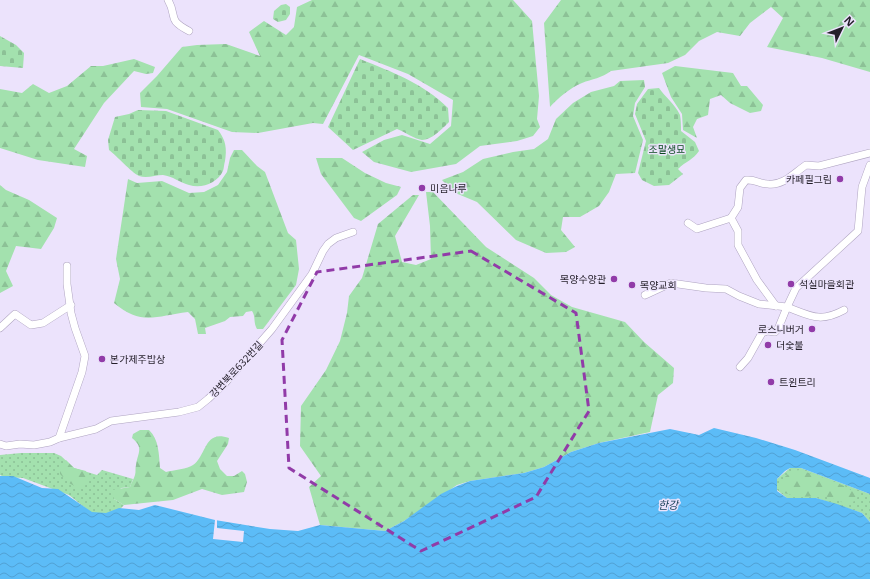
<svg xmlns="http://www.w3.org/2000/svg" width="870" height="579" viewBox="0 0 870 579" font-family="'Noto Sans','Noto Sans KR',sans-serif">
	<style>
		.grass { fill: url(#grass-dots) }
		.forest { fill: url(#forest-firs) }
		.cemetery { fill: url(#cemetery-stones) }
		.water { fill: url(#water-waves) }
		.pier { fill: #ece3fc }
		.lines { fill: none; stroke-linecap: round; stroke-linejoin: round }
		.minor-casing { stroke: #afa4c1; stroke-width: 8 }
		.minor { stroke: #fff; stroke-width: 7 }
		.marked { fill: none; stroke: #913ba8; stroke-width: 3; stroke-dasharray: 8 5; stroke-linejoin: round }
		.poi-dot { fill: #913ba8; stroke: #ece3fc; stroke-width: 1.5 }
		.labels { text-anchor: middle; stroke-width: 3; stroke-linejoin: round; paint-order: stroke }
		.park-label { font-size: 10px; fill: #0c4b21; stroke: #ece3fc }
		.poi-label { font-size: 10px; fill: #241f2a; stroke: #ece3fc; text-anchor: start }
		.street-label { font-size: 10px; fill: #241f2a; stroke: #ece3fc }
		.water-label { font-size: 11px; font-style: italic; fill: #1b435b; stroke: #ece3fc }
	</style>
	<defs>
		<pattern id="grass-dots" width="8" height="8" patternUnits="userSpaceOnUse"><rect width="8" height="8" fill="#a3e1ae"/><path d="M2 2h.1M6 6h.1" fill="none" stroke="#8cc196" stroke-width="1.8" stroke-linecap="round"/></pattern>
		<pattern id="forest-firs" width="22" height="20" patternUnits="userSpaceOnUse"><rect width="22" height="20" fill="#a3e1ae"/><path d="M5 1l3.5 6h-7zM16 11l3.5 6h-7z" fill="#8cc196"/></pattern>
		<pattern id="cemetery-stones" width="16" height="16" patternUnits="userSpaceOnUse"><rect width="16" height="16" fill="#a3e1ae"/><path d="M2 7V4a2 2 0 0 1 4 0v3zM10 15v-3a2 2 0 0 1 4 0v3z" fill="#8cc196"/></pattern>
		<pattern id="water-waves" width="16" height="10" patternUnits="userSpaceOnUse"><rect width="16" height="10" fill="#5cbcf7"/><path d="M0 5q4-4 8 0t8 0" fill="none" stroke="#50a1d4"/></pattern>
	</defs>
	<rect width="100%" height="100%" fill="#ece3fc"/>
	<!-- grass -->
	<g class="grass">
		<polygon points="21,453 54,453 61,456 74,468 97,475 102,470 133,479 130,487 121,488 114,499 124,505 114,516 93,514 69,495 23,478 4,477 0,475 0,455"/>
		<polygon points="790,468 801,468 870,494 870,522 862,513 816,498 787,498 777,490 777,479"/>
	</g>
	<!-- forest -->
	<g class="forest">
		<polygon points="312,0 513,0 532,21 539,96 537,119 540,127 533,136 517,141 480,146 456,164 411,172 374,162 362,152 384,140 402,135 430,144 451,126 453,100 408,74 359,55 323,124 313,123 258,133 232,132 167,109 141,107 140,93 157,76 182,47 197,45 226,44 260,56 249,32 264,21 286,35 294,27 297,7"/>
		<path d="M561,0H870V72L822,58L767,47L783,18L771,7L750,23L740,36L717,32L699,41L685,55L668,63L611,71C602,78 592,79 582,83C570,88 558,98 550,107L544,23Z"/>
		<polygon points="134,59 155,67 153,73 146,74 134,71 104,103 74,149 87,156 85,167 38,160 0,148 0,89 22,93 33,84 49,93 67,86 91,66 103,66"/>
		<polygon points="675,66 733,73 741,86 747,86 763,105 761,111 750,113 730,103 721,95 710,99 708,115 697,119 693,127 697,138 683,130 682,114 671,97 662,73"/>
		<polygon points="644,80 645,87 635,103 633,116 643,140 635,173 616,174 609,192 599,206 580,217 563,217 561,230 575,247 566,252 546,253 516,240 477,202 453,192 442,180 463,172 483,159 513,152 534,149 548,139 556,119 573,103 591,92 614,86 620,81"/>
		<path d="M234,150H242L257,166L265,172L288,233L296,240L299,269L296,285L263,329H257C253,322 256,317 252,311L246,312L243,316L230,317L225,321L205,328L206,334H198L195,319L188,312C156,316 141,326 114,303L120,279L116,259L128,179L137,183L162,181L189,193L204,192L218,185L227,172L230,158Z"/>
		<polygon points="316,158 342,158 365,173 386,183 401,187 397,195 361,221 354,218 321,174"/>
		<polygon points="0,185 6,190 29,200 57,218 54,228 41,249 16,246 6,271 13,286 0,293"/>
		<polygon points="426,192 433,192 486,247 534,278 551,295 572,307 625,322 644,342 674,368 673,383 658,395 650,432 599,443 571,452 544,467 524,473 470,481 457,485 404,521 385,531 320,525 309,487 321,476 300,446 301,406 326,370 340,341 347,313 349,296 362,278 378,224 413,195 419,195 395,236 402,262 416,265 431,259 430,226"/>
		<path d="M140,430H149C159,439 159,455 160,468L166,472C173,470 188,469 193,465C207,455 204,429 229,438L228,444L217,461L220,469L227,476H234L242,471L245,474L247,482L244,492L222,495L202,489L173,500L124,505L114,499L112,490L130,487C131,483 134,479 135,475C136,472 135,468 136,465C138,452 144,448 132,438L133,434Z"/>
		<path d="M66,460L74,468L86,471L89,480L84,487L78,488L69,483L60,474C60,468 61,464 66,460Z"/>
		<path d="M800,470C816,476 847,483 858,496L855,501L846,504L829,497L818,496L799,497L784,493L779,485C785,476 789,471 800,470Z"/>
	</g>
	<!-- cemetery -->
	<g class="cemetery">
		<polygon points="286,4 290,7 290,14 286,20 278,22 273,19 274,11 281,5"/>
		<polygon points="0,36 16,45 24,53 23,68 0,66"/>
		<path d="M360,59C392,72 423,83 448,108L449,122C443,128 432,140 422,140C414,139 405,132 397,129L353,150L328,127Z"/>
		<path d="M659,88C665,97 675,104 680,115C681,120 681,126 681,131L695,142L699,151C693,160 686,161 678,169L683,174L669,185L654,186L642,180L638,173L646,141L635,114L637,104L648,89Z"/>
		<path d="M138,110L166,111L218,130C226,140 227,149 225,161C224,164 224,168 223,171C217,183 202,189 189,185C181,183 172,176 163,175C155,175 147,179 139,176C131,172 117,156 109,150L108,140L115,117L129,114Z"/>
	</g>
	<!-- water -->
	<polygon class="water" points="714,428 756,438 795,450 870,478 870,494 801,468 790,468 785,471 777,479 777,491 787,498 816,498 837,504 862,513 870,522 870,579 0,579 0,476 13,476 42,488 58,489 92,512 106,513 119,508 139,510 155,505 215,520 270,529 298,531 320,525 385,531 404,521 441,494 457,486 470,481 524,473 544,467 571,452 599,443 670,429 699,435"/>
	<!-- pier -->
	<polygon class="pier" points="215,520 217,520 217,528 244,531 243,542 213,539"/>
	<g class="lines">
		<!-- minor casing -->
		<g class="minor-casing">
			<g id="minor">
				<path d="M168,0C178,17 166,19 189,31"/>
				<polyline points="688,223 697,229 731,218"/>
				<polyline points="645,295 671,283 706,288 726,289 739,296 759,304 787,307 796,288 858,231 862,187 870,165"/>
				<path d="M776,306L757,280L738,245V231L731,218L738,207L740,188L746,180C756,179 759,184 768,184C783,186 794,173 806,165L819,166L870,153"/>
				<polyline points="0,328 15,314 31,325 43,323 71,305"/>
				<path d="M740,367L748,358L762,333L767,331L775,332L778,329L787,307C811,316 820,323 844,310"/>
				<polyline points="59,438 82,372 85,356 75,328 71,313 67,284 67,266"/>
				<polyline points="0,444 6,446 20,444 34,445 50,442 59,438 96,429 111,421 179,412 198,407 208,399 225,383 272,329 312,274 323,251 328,244 336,238 353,232"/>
			</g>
		</g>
		<!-- minor -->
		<use href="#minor" class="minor"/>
	</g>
	<!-- marked area -->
	<path class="marked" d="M471,251L576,313L589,411L536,497L421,551L289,468L282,340L317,272Z"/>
	<!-- markers -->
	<g class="poi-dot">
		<circle cx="840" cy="179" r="4"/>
		<circle cx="422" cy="188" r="4"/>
		<circle cx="614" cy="279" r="4"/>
		<circle cx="791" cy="284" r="4"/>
		<circle cx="632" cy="285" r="4"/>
		<circle cx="812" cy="329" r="4"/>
		<circle cx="768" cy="345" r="4"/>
		<circle cx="102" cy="359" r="4"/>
		<circle cx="771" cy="382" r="4"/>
	</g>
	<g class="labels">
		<!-- park labels -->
		<g class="park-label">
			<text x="667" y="153">조말생묘</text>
		</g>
		<!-- poi labels -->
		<g class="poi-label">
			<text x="832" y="183" text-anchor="end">카페필그림</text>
			<text x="430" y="192">미음나루</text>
			<text x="606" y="283" text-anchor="end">목양수양관</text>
			<text x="799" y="288">석실마을회관</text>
			<text x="640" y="289">목양교회</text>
			<text x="804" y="333" text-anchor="end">로스니버거</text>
			<text x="776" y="349">더숯불</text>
			<text x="110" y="363">본가제주밥상</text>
			<text x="779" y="386">트윈트리</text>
		</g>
		<!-- street labels -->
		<g class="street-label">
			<text transform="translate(236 369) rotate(-47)" y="4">강변북로632번길</text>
		</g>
		<!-- water labels -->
		<g class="water-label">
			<text x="668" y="509">한강</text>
		</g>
	</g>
	<!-- north arrow -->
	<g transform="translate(842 28) rotate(47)" stroke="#ece3fc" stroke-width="3" paint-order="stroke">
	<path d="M0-3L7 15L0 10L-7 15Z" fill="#241f2a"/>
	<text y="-6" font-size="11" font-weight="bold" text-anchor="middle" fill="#241f2a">N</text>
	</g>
</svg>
